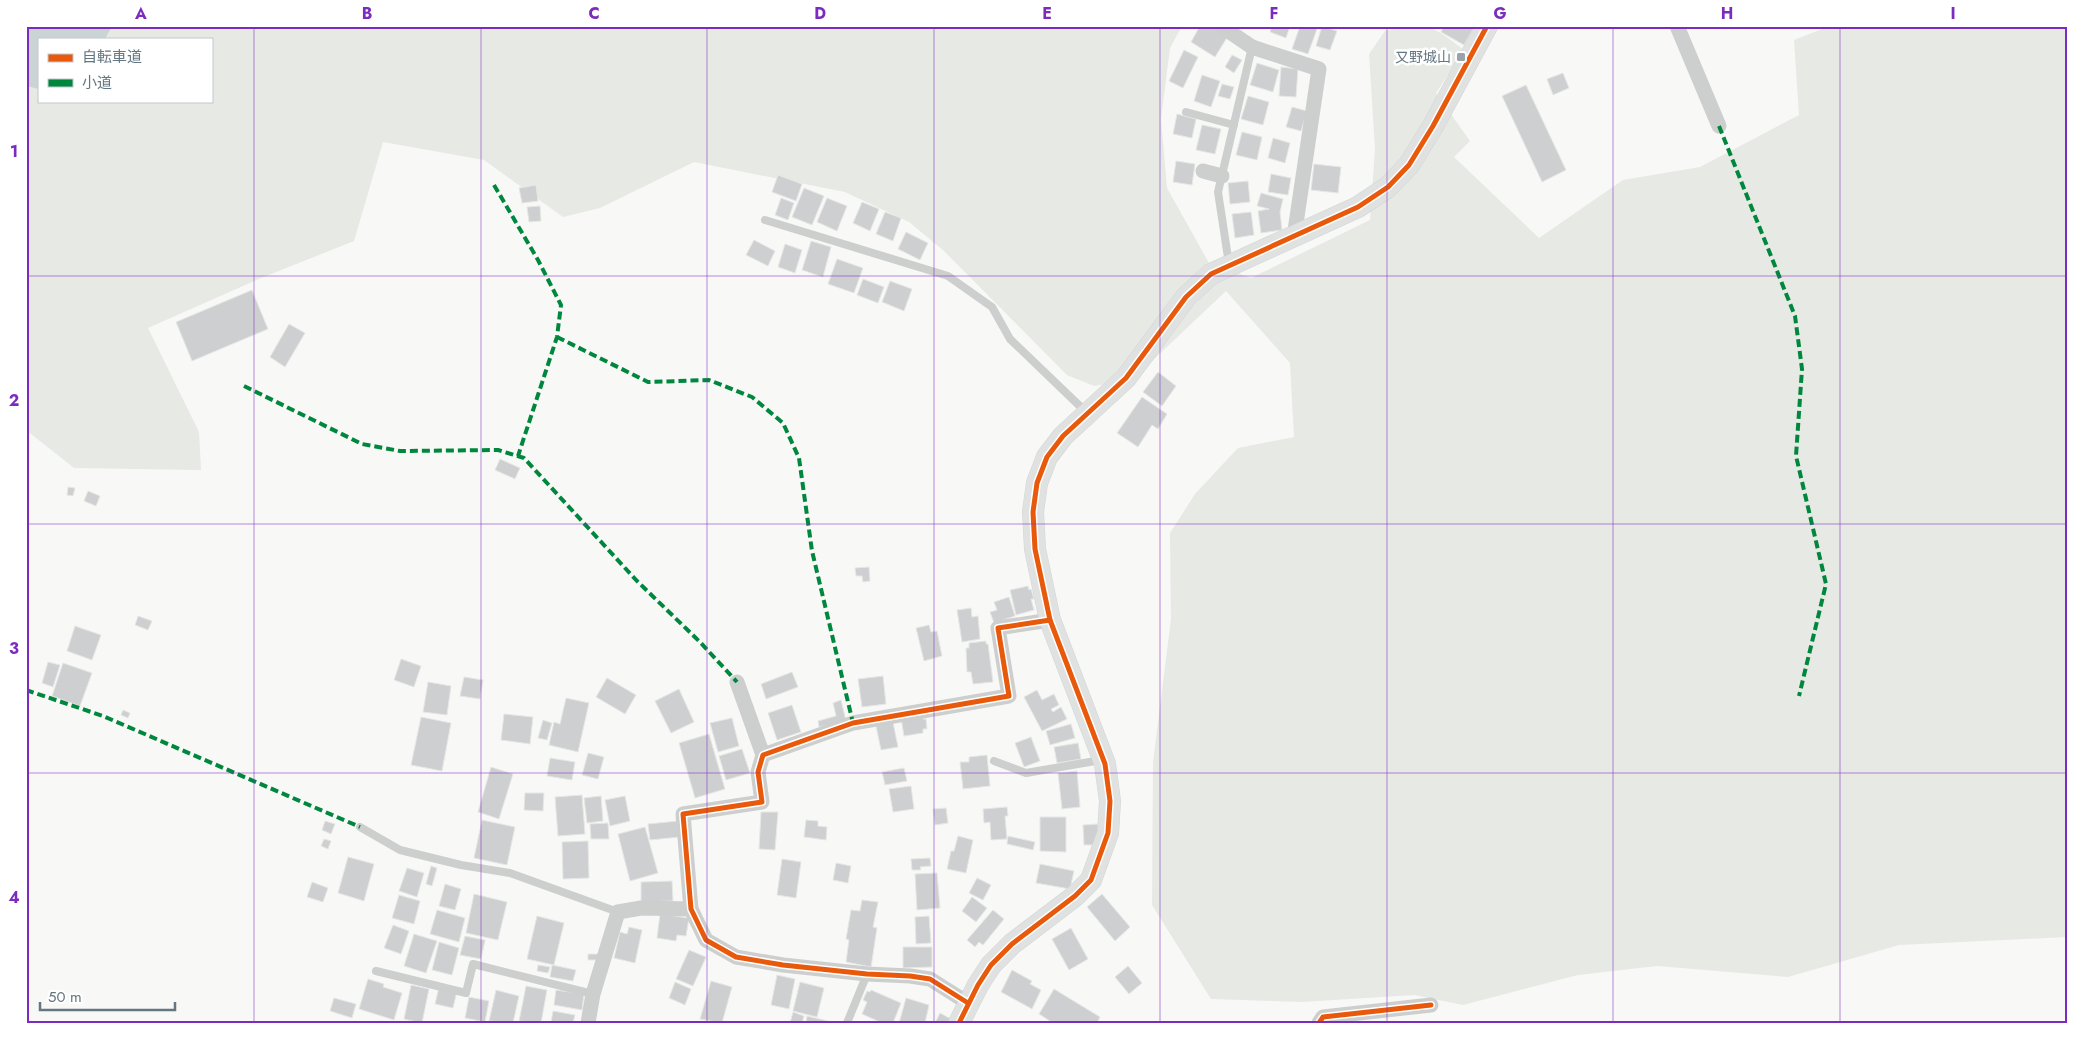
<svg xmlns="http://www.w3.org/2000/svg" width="2094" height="1049" viewBox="0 0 2094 1049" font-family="Jost,'Noto Sans JP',sans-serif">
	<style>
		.green { fill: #e7e9e4 }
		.water { fill: #cad4d6 }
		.building { fill: #cecfd0; stroke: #e7e7e6 }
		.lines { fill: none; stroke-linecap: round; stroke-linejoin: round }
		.secondary-casing { stroke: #d4d5d5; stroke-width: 22 }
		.lane { stroke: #cdcece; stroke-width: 8 }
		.street { stroke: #cdcece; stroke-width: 15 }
		.secondary { stroke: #e0e1e1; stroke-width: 21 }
		.quiet { stroke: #00873e; stroke-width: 4; stroke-dasharray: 8 4; stroke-linecap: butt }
		.cycleway-casing { stroke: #fff; stroke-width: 8 }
		.cycleway { stroke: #e8590c; stroke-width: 5 }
		.grid { fill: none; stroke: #7b2cbf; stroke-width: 1; stroke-opacity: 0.55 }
		.poi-dot { fill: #98a4aa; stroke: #fff; stroke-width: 2 }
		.labels { text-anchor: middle; stroke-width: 5; stroke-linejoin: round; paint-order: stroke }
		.poi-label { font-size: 14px; fill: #647681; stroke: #fff; text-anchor: end }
		.neatline { fill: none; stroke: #7b2cbf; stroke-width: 2 }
		.grid-label { font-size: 16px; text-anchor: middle; font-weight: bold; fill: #7b2cbf }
	</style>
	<rect width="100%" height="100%" fill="#f8f8f7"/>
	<!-- green -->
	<path class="green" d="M114,26H1182L1170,48L1161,119L1167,188L1209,263L1251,278L1370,220L1375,149L1369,54L1385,31C1426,21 1432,25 1464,50L1436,93L1470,141L1454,157L1539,238L1623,180L1700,167L1799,115L1794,40L1830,26H2068V937L1899,945L1788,977L1657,966L1578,975L1463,1005L1414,995L1302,1002L1211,999L1152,905L1153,762L1171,619L1170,533L1195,494L1238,448L1294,437L1290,363L1226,291L1132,380L1094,386L1067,375L944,251L909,222L845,192L694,162L600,208L563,217L484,160L383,142L354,241L261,278L148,328L199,432L201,470L74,468L26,430V84L39,87V101H211V39H105L110,30Z"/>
	<!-- water -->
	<polygon class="water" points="26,26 114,26 110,30 105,39 39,39 39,89 26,86"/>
	<!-- building -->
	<g class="building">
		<polygon points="1200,26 1212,26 1228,36 1215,57 1191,42"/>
		<polygon points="1272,26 1290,26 1286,38 1270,32"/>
		<polygon points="1300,26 1318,26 1308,54 1292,49"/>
		<polygon points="1322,26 1337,31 1330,50 1316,46"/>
		<polygon points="1444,26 1468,26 1473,29 1464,45 1441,32"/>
		<polygon points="1184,50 1198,57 1183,88 1169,81"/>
		<polygon points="1232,55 1242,60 1234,73 1225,67"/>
		<polygon points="1257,63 1279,70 1273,92 1250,85"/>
		<polygon points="1281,67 1298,69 1296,97 1279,96"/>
		<polygon points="1563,73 1569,88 1553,95 1547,79"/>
		<polygon points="1202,75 1220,81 1211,107 1194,101"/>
		<polygon points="1222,84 1234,87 1230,99 1218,96"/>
		<polygon points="1526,85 1566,170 1542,182 1502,96"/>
		<polygon points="1248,96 1269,102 1263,125 1241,119"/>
		<polygon points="1292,107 1307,111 1301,131 1286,127"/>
		<polygon points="1177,114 1196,119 1192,138 1173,134"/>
		<polygon points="1202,125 1221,129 1215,154 1196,150"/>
		<polygon points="1242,132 1262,137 1257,160 1236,155"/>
		<polygon points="1273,138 1290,143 1285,163 1268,158"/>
		<polygon points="1176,161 1195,164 1192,185 1173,182"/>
		<polygon points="1314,164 1341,167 1338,193 1311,190"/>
		<polygon points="1271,174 1291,178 1288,195 1268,192"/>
		<polygon points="778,175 802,184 796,201 772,192"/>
		<polygon points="1248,181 1250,202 1230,204 1228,183"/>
		<polygon points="536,185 538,201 522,203 519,188"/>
		<polygon points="804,188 824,196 812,225 792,217"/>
		<polygon points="1261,193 1283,199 1280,212 1282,230 1261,233 1258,211 1269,209 1257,206"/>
		<polygon points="781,198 794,203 788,220 775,215"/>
		<polygon points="827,198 847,206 837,231 817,222"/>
		<polygon points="862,202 879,209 870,231 853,223"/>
		<polygon points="540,206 541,221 529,222 527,207"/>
		<polygon points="885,212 901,218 893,241 876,234"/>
		<polygon points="1251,212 1254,235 1235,238 1232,214"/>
		<polygon points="906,232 928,243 920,260 898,249"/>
		<polygon points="754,240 775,251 768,266 746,255"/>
		<polygon points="811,241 831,247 823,277 802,270"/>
		<polygon points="785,244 802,250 795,273 778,267"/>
		<polygon points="837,259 863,268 854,293 828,284"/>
		<polygon points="863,279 884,287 878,303 857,295"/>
		<polygon points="890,281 912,289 904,311 882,302"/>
		<polygon points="252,290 268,329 192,361 176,322"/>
		<polygon points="289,324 305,333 285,367 270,357"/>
		<polygon points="1158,372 1176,386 1162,406 1143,392"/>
		<polygon points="1142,397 1167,414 1158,429 1152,425 1138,447 1117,433"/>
		<polygon points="500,459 520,468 515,479 495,470"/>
		<polygon points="68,487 75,488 73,496 67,495"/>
		<polygon points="88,491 100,496 96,506 84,501"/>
		<polygon points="869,567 870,581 863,582 862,576 856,576 855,568"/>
		<polygon points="1028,586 1029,590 1031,589 1034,599 1031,599 1034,610 1016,615 1010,590"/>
		<polygon points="1009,597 1015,616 994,623 990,612 997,610 994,602"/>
		<polygon points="971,608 972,617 978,616 980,639 962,642 957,610"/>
		<polygon points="138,616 152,621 148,630 135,625"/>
		<polygon points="929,625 931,632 937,631 942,656 924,661 916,628"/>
		<polygon points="75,626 101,635 92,660 67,651"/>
		<polygon points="986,641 986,644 988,644 993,682 973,684 971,672 967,672 966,648 969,648 969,643"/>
		<polygon points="401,659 421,666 414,687 394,680"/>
		<polygon points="48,662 60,665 53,687 42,683"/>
		<polygon points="63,663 92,673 80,706 52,696"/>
		<polygon points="792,672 798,687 766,699 761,684"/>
		<polygon points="883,676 886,704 862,707 858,679"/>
		<polygon points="464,677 483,680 480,699 460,696"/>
		<polygon points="607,678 636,695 625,714 596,697"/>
		<polygon points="428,682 451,686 447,715 423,712"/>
		<polygon points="679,689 694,722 671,733 655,701"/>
		<polygon points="1037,690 1042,700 1054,694 1059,705 1051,709 1053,712 1061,707 1067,719 1042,731 1024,697"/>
		<polygon points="566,698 589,703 578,752 549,745 554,722 560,724"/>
		<polygon points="841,700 846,721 819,727 818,721 836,716 833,703"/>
		<polygon points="792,705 801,732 777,740 768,713"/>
		<polygon points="123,710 130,713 128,718 121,715"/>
		<polygon points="504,714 533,717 530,744 501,740"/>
		<polygon points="922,715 923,719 926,719 927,729 923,729 923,733 904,736 901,718"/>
		<polygon points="421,717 451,723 442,771 411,765"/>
		<polygon points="732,718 739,746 718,752 710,723"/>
		<polygon points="543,720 552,723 547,740 538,738"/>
		<polygon points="893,722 898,747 881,750 876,726"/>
		<polygon points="1071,724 1075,738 1050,745 1046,731"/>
		<polygon points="709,734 725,789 695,798 679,743"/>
		<polygon points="1031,737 1040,761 1024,767 1015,743"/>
		<polygon points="1078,743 1081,759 1057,763 1054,747"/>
		<polygon points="742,749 750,773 726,780 719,756"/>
		<polygon points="588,753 604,757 598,779 582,775"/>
		<polygon points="987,755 990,786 963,789 960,762 969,762 969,757"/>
		<polygon points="550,758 575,762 572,780 547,776"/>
		<polygon points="491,767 513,774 499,819 478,812"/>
		<polygon points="904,768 907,781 885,785 882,772"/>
		<polygon points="1077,771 1080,807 1062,809 1058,773"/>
		<polygon points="911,786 914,809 893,812 889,789"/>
		<polygon points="525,793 544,793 543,811 524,810"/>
		<polygon points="582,795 585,834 558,836 555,797"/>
		<polygon points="601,796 603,821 587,823 584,798"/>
		<polygon points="625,796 630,821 610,826 605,800"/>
		<polygon points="1007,807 1008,816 1005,816 1007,839 991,840 990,822 984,823 983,809"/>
		<polygon points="946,808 948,823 935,825 933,809"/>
		<polygon points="761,812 778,812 775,850 759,849"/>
		<polygon points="1040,817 1066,817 1066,852 1040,851"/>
		<polygon points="482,820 515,827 507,865 474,858"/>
		<polygon points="806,820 818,821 818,826 827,827 826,840 804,837"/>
		<polygon points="325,821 335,824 331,834 322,830"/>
		<polygon points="678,821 680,837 650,840 648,824"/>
		<polygon points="608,823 609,839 591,839 590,824"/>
		<polygon points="1098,824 1098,845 1084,845 1083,825"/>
		<polygon points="645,827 658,873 630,881 618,834"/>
		<polygon points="958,836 973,840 966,873 947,869 951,851 954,851"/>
		<polygon points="1008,836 1035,842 1033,850 1007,844"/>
		<polygon points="324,839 331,841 328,849 321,846"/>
		<polygon points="588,841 589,878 563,879 562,842"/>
		<polygon points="348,857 374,864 364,901 338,893"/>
		<polygon points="930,858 931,866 920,867 921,870 912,870 911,859"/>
		<polygon points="782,859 801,862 796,898 777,895"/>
		<polygon points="836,863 851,866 848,883 833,880"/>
		<polygon points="1040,864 1074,871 1070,889 1036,883"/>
		<polygon points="431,866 437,868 432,886 426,884"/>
		<polygon points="407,868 424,873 417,897 399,891"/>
		<polygon points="937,873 940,908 917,910 915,874"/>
		<polygon points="977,878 991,885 983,900 969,893"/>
		<polygon points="672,881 673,901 641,902 641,882"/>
		<polygon points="312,882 328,888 323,902 307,897"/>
		<polygon points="445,884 461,889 455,910 439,906"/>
		<polygon points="474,894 507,902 498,940 466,933"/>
		<polygon points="1102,894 1130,927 1115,941 1087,907"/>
		<polygon points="399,895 420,901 414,924 392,918"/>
		<polygon points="972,897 987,908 976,922 962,911"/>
		<polygon points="862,900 878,902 873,927 877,928 871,967 846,962 849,940 846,939 851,910 860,911"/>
		<polygon points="437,910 465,918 459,942 430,934"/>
		<polygon points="993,910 1004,919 983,945 979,942 975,947 967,940"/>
		<polygon points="660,914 689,918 686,936 677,935 676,941 657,938"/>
		<polygon points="537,916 564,923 554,965 527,959"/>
		<polygon points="929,916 931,943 916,944 915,917"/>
		<polygon points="393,925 409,931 401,954 384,948"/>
		<polygon points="629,927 642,930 635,963 614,958 620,932 627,934"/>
		<polygon points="1071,928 1088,959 1069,970 1052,939"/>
		<polygon points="414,934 437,941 426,973 404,966"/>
		<polygon points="465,936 485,940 481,959 460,955"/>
		<polygon points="439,942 459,948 452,975 432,970"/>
		<polygon points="903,947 932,947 932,967 903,968"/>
		<polygon points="689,950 706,957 693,986 676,979"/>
		<rect x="588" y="954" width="11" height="6"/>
		<polygon points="538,965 550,967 548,973 537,971"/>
		<polygon points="552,965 576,970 573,981 550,977"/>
		<polygon points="1128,966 1142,983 1129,994 1115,977"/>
		<polygon points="1012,970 1032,981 1030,984 1041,990 1032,1009 1001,992"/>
		<polygon points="777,975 795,979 789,1009 771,1005"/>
		<polygon points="368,979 384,984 383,987 402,993 394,1020 359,1009"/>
		<polygon points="711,981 732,987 722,1023 700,1019"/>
		<polygon points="675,982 691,989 685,1005 669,998"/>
		<polygon points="800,982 824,988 817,1017 793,1011"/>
		<polygon points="411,985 429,989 422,1023 404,1019"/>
		<polygon points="526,986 547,990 541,1023 519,1021"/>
		<polygon points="439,987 457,991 453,1008 435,1004"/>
		<polygon points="1054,989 1100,1017 1097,1023 1053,1023 1039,1014"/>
		<polygon points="496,990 519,996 513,1023 489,1021"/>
		<polygon points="556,990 584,994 582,1010 554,1005"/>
		<polygon points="871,990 901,1003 893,1023 882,1023 862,1014 867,1002 863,1000 867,991 870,992"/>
		<polygon points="469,997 489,1001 485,1022 465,1018"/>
		<polygon points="334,998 356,1004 352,1018 330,1011"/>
		<polygon points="906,998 929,1005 925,1023 899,1023"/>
		<polygon points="553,1011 575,1015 573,1023 551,1022"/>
		<polygon points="793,1012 804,1016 802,1023 790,1023"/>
		<polygon points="940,1013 951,1019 949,1023 935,1023"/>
		<polygon points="807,1016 828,1021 827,1023 806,1023"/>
	</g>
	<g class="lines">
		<!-- secondary casing -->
		<g class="secondary-casing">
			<polyline id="secondary" points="959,1023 978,985 991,965 1012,944 1075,896 1091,880 1108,833 1110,801 1105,764 1050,620 1035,549 1033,512 1037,483 1047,457 1063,436 1126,378 1186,297 1211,274 1358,207 1388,187 1409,165 1433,126 1487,26"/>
		</g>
		<!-- lane -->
		<g class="lane">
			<polyline points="1186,112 1234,125"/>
			<polyline points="765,220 948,276 992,307 1010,339 1086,412"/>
			<polyline points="1229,264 1218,192 1252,47"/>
			<polyline points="994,761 1026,773 1101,760"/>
			<polyline points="360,827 400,850 461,865 510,873 618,912"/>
			<polyline points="376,971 466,993 473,964 593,994"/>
			<polyline points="847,1023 867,974"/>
		</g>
		<!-- street -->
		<g class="street">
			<polyline points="1221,26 1252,47 1319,69 1294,237"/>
			<polyline points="1677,26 1719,126"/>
			<polyline points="1203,171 1222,176"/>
			<polyline points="737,682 763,755"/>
			<polyline points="968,1003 930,979 910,976 867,974 783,965 736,957 706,940 691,909 683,814 762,802 758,772 763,755 853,723 1009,696 998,628 1050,620"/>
			<polyline points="588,1023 593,994 618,912 641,908 691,909"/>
			<polyline points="1319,1023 1323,1017 1431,1005"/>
		</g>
		<!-- secondary -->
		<use href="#secondary" class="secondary"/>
		<!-- quiet -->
		<g class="quiet">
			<polyline points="1719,126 1795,316 1802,369 1796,456 1826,584 1799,696"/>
			<polyline points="494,185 538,260 561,305 557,337 518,456"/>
			<polyline points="557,337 648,382 709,380 752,397 783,423 799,458 812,551 853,723"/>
			<polyline points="244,386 362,444 400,451 498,450 524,458 637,581 700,642 737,682"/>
			<polyline points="26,690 103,716 360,827"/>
		</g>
		<!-- cycleway casing -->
		<g class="cycleway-casing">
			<g id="cycleway">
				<polyline points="968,1003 930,979 910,976 867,974 783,965 736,957 706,940 691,909 683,814 762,802 758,772 763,755 853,723 1009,696 998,628 1050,620"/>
				<polyline points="959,1023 978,985 991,965 1012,944 1075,896 1091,880 1108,833 1110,801 1105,764 1050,620 1035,549 1033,512 1037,483 1047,457 1063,436 1126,378 1186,297 1211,274 1358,207 1388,187 1409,165 1433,126 1487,26"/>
				<polyline points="1319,1023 1323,1017 1431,1005"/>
			</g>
		</g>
		<!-- cycleway -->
		<use href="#cycleway" class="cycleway"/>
	</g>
	<!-- grid -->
	<path class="grid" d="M254,26V1023M481,26V1023M707,26V1023M934,26V1023M1160,26V1023M1387,26V1023M1613,26V1023M1840,26V1023M26,276H2068M26,524H2068M26,773H2068"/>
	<!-- markers -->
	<rect class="poi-dot" x="1456" y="52" width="10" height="10" rx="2.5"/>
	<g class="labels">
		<!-- poi labels -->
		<g class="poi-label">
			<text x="1451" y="62">又野城山</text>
		</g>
	</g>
	<!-- border -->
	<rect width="2094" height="1049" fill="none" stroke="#ffffff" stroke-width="55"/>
	<!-- legend -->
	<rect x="38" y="38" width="175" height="65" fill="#ffffff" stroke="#c1c8cd"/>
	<rect x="48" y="54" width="25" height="8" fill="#e8590c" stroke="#c1c8cd"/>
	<text x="82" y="62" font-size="15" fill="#647681">自転車道</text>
	<rect x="48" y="79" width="25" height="8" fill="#00873e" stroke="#c1c8cd"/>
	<text x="82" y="88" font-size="15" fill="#647681">小道</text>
	<!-- scale -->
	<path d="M40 1002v8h135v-8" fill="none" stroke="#647681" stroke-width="2.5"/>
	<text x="48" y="1002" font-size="15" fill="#647681" stroke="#ffffff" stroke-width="4" paint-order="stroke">50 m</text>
	<rect x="28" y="28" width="2038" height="994" class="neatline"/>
	<g class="grid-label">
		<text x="141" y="19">A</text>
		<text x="367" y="19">B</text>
		<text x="594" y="19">C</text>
		<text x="820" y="19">D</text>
		<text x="1047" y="19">E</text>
		<text x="1274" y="19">F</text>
		<text x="1500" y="19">G</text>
		<text x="1727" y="19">H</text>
		<text x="1953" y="19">I</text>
		<text x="14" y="157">1</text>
		<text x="14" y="406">2</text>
		<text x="14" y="654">3</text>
		<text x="14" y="903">4</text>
	</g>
</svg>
